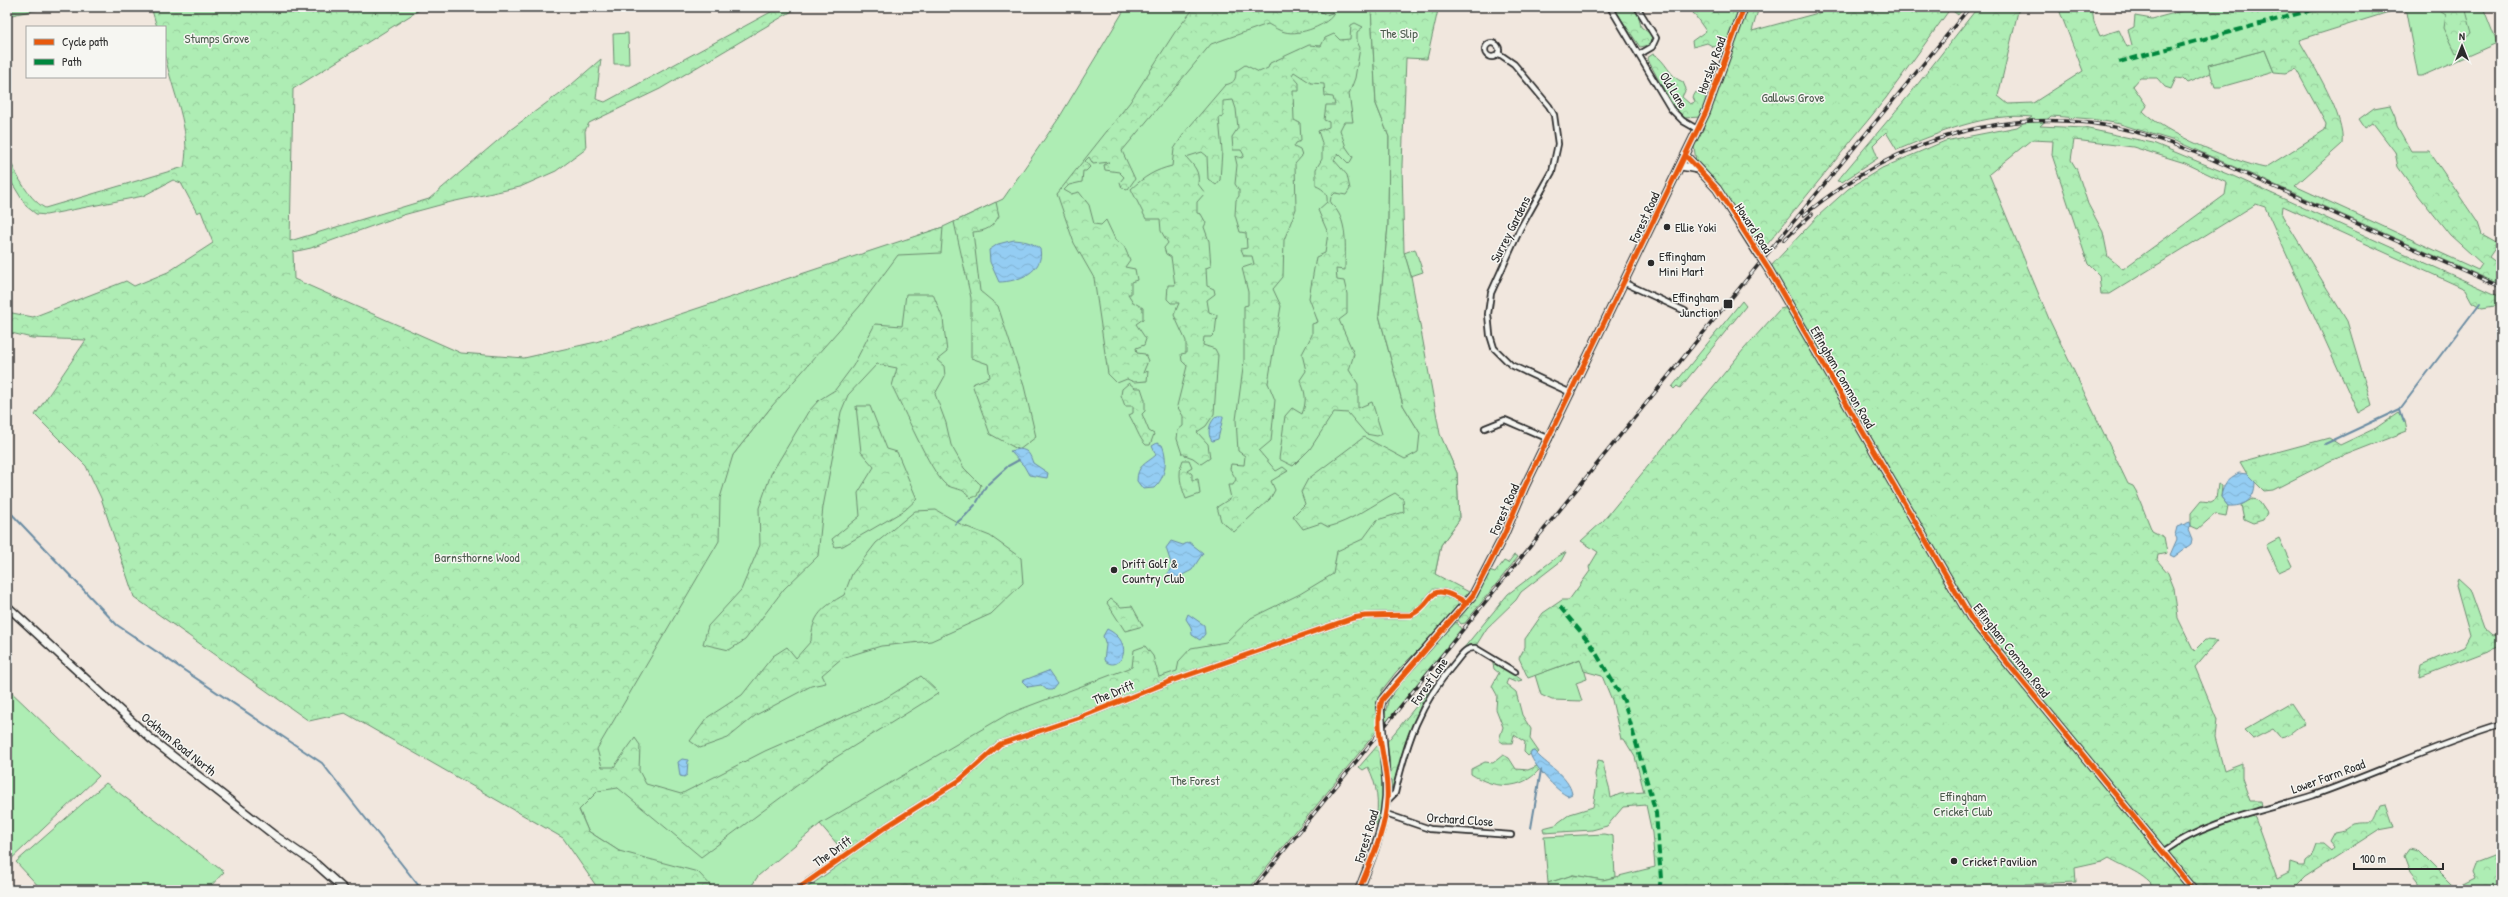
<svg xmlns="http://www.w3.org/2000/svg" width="2508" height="897" viewBox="0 0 2508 897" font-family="'Patrick Hand',sans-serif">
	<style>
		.green { fill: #aeedb4; stroke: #6c8c70 }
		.forest { fill: url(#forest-crowns); stroke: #6c8c70; fill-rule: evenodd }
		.water { fill: url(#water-waves); stroke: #6a8ca3 }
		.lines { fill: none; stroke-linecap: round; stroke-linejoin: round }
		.stream { stroke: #6a8ca3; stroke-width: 2 }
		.street-casing { stroke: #2b2b2b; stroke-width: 8 }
		.secondary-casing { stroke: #2b2b2b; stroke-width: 10 }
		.street { stroke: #f6f6f2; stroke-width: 4.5 }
		.secondary { stroke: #f6f6f2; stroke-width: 7 }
		.rail-casing { stroke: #2b2b2b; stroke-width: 3.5 }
		.rail { stroke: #f6f6f2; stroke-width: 2; stroke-dasharray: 6; stroke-linecap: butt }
		.secondary-bridge-casing { stroke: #2b2b2b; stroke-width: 10; stroke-linecap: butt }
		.secondary-bridge { stroke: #f6f6f2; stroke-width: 7 }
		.quiet { stroke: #00873e; stroke-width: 4; stroke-dasharray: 8 4; stroke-linecap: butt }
		.cycleway-casing { stroke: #f6f6f2; stroke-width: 8 }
		.cycleway { stroke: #e8590c; stroke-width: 5 }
		.poi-dot { fill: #2b2b2b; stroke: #f6f6f2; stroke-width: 1.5 }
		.labels { text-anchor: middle; stroke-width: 3; stroke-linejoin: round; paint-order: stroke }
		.park-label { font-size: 13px; fill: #4c5c4d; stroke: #f6f6f2 }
		.street-label { font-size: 13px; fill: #2b2b2b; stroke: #f6f6f2 }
		.poi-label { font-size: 13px; fill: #2b2b2b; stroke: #f6f6f2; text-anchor: start }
	</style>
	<defs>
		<pattern id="forest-crowns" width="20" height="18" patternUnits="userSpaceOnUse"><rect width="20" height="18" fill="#aeedb4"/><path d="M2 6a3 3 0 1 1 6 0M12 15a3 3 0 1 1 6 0" fill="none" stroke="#96cb9b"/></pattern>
		<pattern id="water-waves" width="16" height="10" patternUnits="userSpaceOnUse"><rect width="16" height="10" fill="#94cdf3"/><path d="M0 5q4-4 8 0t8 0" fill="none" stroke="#80b0d0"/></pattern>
	</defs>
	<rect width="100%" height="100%" fill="#f1e7de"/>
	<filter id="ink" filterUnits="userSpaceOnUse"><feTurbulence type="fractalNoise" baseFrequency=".025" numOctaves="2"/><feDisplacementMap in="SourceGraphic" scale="8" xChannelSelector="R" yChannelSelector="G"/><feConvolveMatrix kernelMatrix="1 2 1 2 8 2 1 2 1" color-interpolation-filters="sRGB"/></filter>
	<g filter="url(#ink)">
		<!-- green -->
		<g class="green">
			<polygon points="1126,7 1371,7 1376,104 1389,137 1388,226 1379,315 1403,405 1420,433 1440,435 1457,473 1459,520 1441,545 1435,574 820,824 758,876 749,890 687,890 619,851 588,831 571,790 733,455 772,406 843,262 943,227 1003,199 1059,118"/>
			<polygon points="2405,7 2483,7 2497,43 2422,76 2418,76"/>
			<polygon points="628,33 629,64 614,64 613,34"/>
			<polygon points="2265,50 2274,72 2221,87 2215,87 2208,65"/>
			<polygon points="1415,249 1423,272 1411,276 1404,253"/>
			<polygon points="2279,538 2292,566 2279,572 2266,545"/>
			<polygon points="1581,659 1587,679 1576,683 1582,701 1552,700 1541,695 1535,675"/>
			<polygon points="7,688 99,776 7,863"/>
			<polygon points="106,783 224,872 207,890 42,890 16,862"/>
			<polygon points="1604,834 1613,836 1615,877 1603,880 1573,875 1548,883 1544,837"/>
		</g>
		<!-- forest -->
		<g class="forest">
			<polygon points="7,7 50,7 7,16"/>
			<path d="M151,7H424L293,89L290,241L429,199L510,130L571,85L601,59L596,99L605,102L780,7H799L660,89L589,123L585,131L586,149L556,171L520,187L451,202L403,215L311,248L293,252L294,279L461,353L524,358L596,342L943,227L941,253L898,255L860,306L772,406L733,455L720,498L719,541L597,749L602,767H614L635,738L640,745L639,771L646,784L681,794L765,751L886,698L921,676L939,693L830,761L701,857L618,788L598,791L579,810L588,831L619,851L698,872L715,890H599L563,838L345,713L309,721L134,597L101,498L86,466L35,415L86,340L32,338L7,332V312L33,317L126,281L134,286L168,272L213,243L201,211L197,213L181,183L173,180L143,196L46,215L36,214L26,206L12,183L7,172V154C15,172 27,198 45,208L184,167C192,128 172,93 165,55C164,46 165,36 165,27H157Z"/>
			<path d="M1195,7H1314L1326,15L1335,12C1329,25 1299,36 1285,32C1279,31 1274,27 1268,24L1211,44L1122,151L1135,179L1128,189L1122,188L1120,182L1124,177L1119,172L1105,170L1104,165L1109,162L1093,164L1089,157L1085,161L1090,167L1086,171H1083L1082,182L1069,185L1064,190L1071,194L1079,192L1089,205L1094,224L1101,225L1106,220L1115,239L1124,246L1130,260L1125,267L1135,269L1137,280L1131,282V294H1128L1133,302L1143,308V319L1136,324L1146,339L1144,345L1136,348L1137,353L1145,354L1148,361L1143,373L1148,371L1147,381L1134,382L1127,379L1117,383L1108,374L1094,278L1074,243L1057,194L1130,102L1175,32Z"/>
			<path d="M1371,7H1442L1438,10L1427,59L1406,58L1402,165L1404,252L1411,276L1440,434L1457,473L1459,520L1441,545L1435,574L1469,592L1427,641L1396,672L1382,690L1376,705V732L1248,890H804L849,858L820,824L1008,714L1132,667L1134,650L1145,646L1153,656L1159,677L1177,671L1179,661L1191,648L1226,642L1251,618L1300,594L1333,574L1337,551L1363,539L1377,520L1404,512L1403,499L1395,493C1374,504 1350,522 1328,527L1321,523L1303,529L1293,516L1305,504L1301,492L1308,479L1364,437L1405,459L1418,452L1420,433L1403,405L1379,315L1388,226L1389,137L1376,104Z"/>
			<polygon points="1613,7 1633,7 1638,13 1641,27 1652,35 1650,45 1640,47"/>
			<polygon points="1682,7 1759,7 1752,31 1840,7 1964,7 1958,15 1950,9 1886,98 1761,252 1710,176 1696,162 1694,146 1723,57 1717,46 1714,47 1707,43 1693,47 1692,41 1706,31 1689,7 1684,9"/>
			<path d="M1978,7H2019L1998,96L2008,104L2033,103L2083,71L2058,7H2092L2094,22L2100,36L2119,30L2127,47L2132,45L2128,30L2134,27L2135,16L2152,19L2197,7H2405L2299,40C2313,65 2346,117 2342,144L2295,186L2478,270L2482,264L2450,235L2419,196L2398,167L2395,152L2373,123L2365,128L2359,119L2374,108L2390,105L2395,116L2397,126L2411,151H2429L2478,223L2482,235L2498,244L2489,257L2501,266V285L2178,142L2120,124L2092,119L2051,116L2040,126L2084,128L2153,143L2233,176L2501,297V305L2482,308L2472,302L2465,289L2283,206L2282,215L2347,321L2372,405L2358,413L2265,207L2256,204L2110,294H2101L2099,275L2088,264L2052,155L2053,141L2031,140L1989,174L2049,319L2128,484L2133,486L2136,491L2152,531L2164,537L2167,553L2158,555L2157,560L2168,573L2174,588L2178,618L2194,651L2205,640L2217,641L2195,667L2217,720L2215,737L2224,770L2242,763V778L2250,801H2260L2261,806L2248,812L2255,818L2277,879L2289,873L2290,863L2299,866H2305L2306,861L2313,855L2317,844H2323L2331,851L2334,847L2329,841L2334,832L2345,830L2354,824C2375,820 2371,830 2381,805L2386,804L2394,827L2378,830L2305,877L2292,890H2155C2148,875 2122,866 2109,858L2102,862L2075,868L2076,882L2025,884V890H2014L2013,885L1985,890H1549L1548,883L1573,875L1603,880L1655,867L1652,833L1646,805L1623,807L1607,826L1592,830L1544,833L1543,828L1555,825L1570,814L1593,807L1597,783L1595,775L1598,760L1603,761C1604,775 1610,784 1611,798L1620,794L1644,792L1635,757L1624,739H1621L1612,700L1602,676L1584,671L1580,659L1528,678L1519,658L1525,647V639L1543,613L1562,600H1569L1590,571L1589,567L1598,552L1581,541L1603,521L1744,349L1780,309L1788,307L1770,267L1818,216L1848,189L1882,168L1945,141L2017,127L2032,117C1987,112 1938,133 1897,150L1886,132L1873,145L1878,158L1842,182L1837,181L1910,94ZM2265,50L2274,72L2285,73L2296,69L2326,124L2325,130L2265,168C2234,162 2164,133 2143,111L2147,106L2133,86L2140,78H2157L2165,87L2171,89L2176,78L2183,79L2187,83L2211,73L2208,65ZM2074,140L2133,147L2185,163L2227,183L2225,195L2123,269L2108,257L2103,232L2088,204L2077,170L2071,160Z"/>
			<polygon points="2438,7 2465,7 2472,33 2464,39 2465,50 2456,53 2444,28 2446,15 2438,10"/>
			<path d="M1355,23L1363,27L1357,32V41L1360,48L1355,78L1349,94L1353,122H1344L1340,130L1346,147L1353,157L1349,164L1338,153L1334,160L1347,175L1350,189L1346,195L1335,193L1331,197L1330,203C1349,218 1345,248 1345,270L1336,269L1337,280L1344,281L1347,294V314L1339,320L1354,354L1349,370L1358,384V408L1372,402L1382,434L1377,436L1366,434L1348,413L1334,412L1310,449L1293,466L1279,459L1285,416L1292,408L1302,414C1307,401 1306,393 1300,380L1306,371L1302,354L1312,335V324L1318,322L1309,298L1316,257L1325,253L1328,233L1318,210L1327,202C1328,194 1324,189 1316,186V169L1322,159V143L1318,131L1329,127V122L1324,120L1326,105H1335L1333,97L1325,96L1324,84L1311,83L1294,72L1292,75L1299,83V91H1293L1294,120L1300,123L1301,141L1296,143L1294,147L1300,150L1302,156L1295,164L1296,209L1284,240L1283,277L1273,289L1281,306L1268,383L1275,400L1271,441L1259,451L1276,471L1283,467L1288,471L1271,481L1275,490L1270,499L1234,532L1221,521L1217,507L1231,498L1228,485H1233L1236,479L1230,469L1231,464L1244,465L1245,456L1238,451L1236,420L1244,361V306L1248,305V292L1242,268L1254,264L1252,256H1244L1241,249L1247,248L1246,233L1240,232L1235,215L1236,200L1239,196V190L1235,184L1237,165L1235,156L1242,158L1244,155L1241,150H1233L1232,137L1238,128L1236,109L1233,100L1223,101V117L1219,118L1222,151L1220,180L1216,185L1208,179L1207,156L1202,152L1186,157C1194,166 1200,171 1198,184L1205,193L1197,202V213L1201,214L1206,223L1204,227L1209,241L1211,266L1206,268L1207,286L1214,289L1215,294L1207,300L1209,312L1217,315L1215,333L1211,337H1204L1203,345L1215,349L1218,355L1214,414L1206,426L1197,432L1208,444L1210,458L1201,464L1193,458L1182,454L1177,439L1178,430L1183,426V416L1177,406L1187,366L1182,361L1181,354L1186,353V341L1174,315L1179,303H1171L1167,299L1168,285H1175L1171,257L1166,254L1164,248L1168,243L1161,231L1160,219H1146L1131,189C1144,177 1155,170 1172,166L1174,149L1185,132L1225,85C1234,83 1236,80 1236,71L1245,65L1259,72L1268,68L1270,63L1309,45L1321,46L1325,38L1334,34L1340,40L1350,39L1351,25Z"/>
			<path d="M1653,54C1666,60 1669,77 1683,82L1686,89L1682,97L1690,104L1695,102L1693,97L1696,92L1708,98L1701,117L1684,118L1675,111L1647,58Z"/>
			<path d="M996,202L999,216C992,228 986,231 973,232L980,291L998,306L1024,386L1036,437L1019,450L990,434L972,384L990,377L988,364L971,358V298L954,222Z"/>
			<path d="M906,294H933L943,319L947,352L937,360L944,366L945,376L935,394L946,423L951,445L964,468L981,485L977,496L971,498C962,486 955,491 945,484C930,471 903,407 892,386L897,368L877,364L848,395L841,412L823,507L818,556L784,589L745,640L729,650L703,644L708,626L741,590L760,545L759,508L771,474L808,412L819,400L835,390L853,366L875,324L902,326Z"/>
			<polygon points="1742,301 1746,306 1680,388 1677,386 1674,389 1672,387"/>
			<path d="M1129,383L1135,388H1141L1145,400V411L1142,414L1149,431L1154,434L1150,445H1146C1139,439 1135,424 1129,415L1133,413V406H1125L1121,395L1122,389Z"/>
			<polygon points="856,406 870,406 887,449 897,452 917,499 905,510 843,546 835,547 832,539 860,516 858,493 874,467 861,452"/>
			<polygon points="2399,412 2405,421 2407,431 2330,461 2273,490 2264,491 2247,474 2240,462 2329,438 2340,445 2376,428"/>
			<path d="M1183,460H1189L1192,467L1187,470L1192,474V480L1198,479L1200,494L1186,499C1181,486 1177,474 1183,460Z"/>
			<polygon points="2218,484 2222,486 2221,497 2228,506 2226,516 2215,514 2198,529 2191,526 2191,513 2201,501 2211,502 2216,499"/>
			<polygon points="2252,499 2258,500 2267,513 2263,520 2253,523 2244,519 2241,505"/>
			<path d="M936,510L962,525L990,536L1021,558L1023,583L991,614L931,641L881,646L842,658L822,675L826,683L811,686L756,715L728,738L700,748L690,741L708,717L742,695L773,656L787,647L796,658L811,641C812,615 823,607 844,595L852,574L876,543L915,511Z"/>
			<polygon points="1566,552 1561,561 1521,592 1516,600 1487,628 1477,644 1470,645 1460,653 1421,704 1390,793 1389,756 1386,743 1508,594 1557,557"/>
			<polygon points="1514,555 1518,557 1465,623 1461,624 1458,620 1478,595 1489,571 1495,573 1504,561 1508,563"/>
			<polygon points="2458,578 2470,589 2484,628 2493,636 2501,634 2501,646 2420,677 2422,665 2464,647 2470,636 2456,586"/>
			<polygon points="1111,599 1121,607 1132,606 1143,626 1125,631 1107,603"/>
			<polygon points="1456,622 1461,629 1384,725 1384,717 1390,694"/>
			<polygon points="1492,659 1522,680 1515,682 1508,679 1506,684 1516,692 1522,715 1531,729 1530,739 1539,752 1537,754 1534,751 1528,756 1524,752 1525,742 1514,735 1512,743 1503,743 1499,740 1503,727 1496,709 1497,695 1492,686 1499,673 1494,669"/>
			<path d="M2291,703L2305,724C2295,727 2291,736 2280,737L2273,729L2253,739L2244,730Z"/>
			<path d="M1378,745L1384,801L1380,826L1375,824C1380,805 1377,784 1368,767L1363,770L1359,767Z"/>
			<path d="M1503,755L1509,758L1516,769L1528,770L1537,766L1540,769C1521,791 1494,789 1471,774V769L1485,762L1493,763Z"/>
			<polygon points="2409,849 2418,851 2455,888 2475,878 2472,871 2475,863 2501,853 2501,890 2424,890 2410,872 2404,856"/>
		</g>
		<!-- water -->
		<g class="water">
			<path d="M1014,240C1025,241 1032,242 1040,249C1045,271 1018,282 999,282L990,262L989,250L998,244Z"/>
			<path d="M1217,416H1223V418L1218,439L1212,441C1206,433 1210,421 1217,416Z"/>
			<path d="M1157,443L1162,445C1168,458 1166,478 1154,488L1143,489L1137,481C1137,465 1146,464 1156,455L1152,446Z"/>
			<path d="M1019,449C1029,450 1030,455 1033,463L1048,473L1047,478L1029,475L1024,466L1010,451Z"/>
			<path d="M2239,473L2247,474L2255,482C2255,500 2244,507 2228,506L2221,497C2223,484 2227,479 2239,473Z"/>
			<polygon points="2190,522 2191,526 2188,529 2192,539 2191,544 2174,557 2170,555 2177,539 2175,535 2177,527"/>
			<polygon points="1171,541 1183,545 1189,542 1203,553 1192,570 1175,579 1167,575 1172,566 1166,548"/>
			<polygon points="1188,614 1204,625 1205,634 1200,640 1192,635 1191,627 1186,619"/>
			<path d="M1107,629C1138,644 1119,675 1104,660L1106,645L1103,636Z"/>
			<polygon points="1048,671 1057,684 1052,690 1047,690 1041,685 1028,687 1022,681"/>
			<path d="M1534,751C1546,765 1569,776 1572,794L1568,796C1558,793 1530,762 1530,752Z"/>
			<polygon points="682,759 688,760 687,775 684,777 680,776 678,762"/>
		</g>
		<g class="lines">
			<!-- stream -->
			<g class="stream">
				<polyline points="2404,422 2400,409 2480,303"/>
				<polyline points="2325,444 2400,409"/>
				<polyline points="1008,466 1019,460"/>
				<polyline points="988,484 1007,467"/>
				<polyline points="977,502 986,486"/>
				<polyline points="7,509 117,625 322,763 422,890"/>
				<polyline points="955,524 965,516 975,505"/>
				<polyline points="1531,828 1541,770"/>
			</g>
			<!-- street casing -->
			<g class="street-casing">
				<g id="street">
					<polyline points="1610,7 1671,109 1683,121 1697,129"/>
					<polyline points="1637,7 1656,38 1652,47 1640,54"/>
					<circle cx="1492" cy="50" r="7"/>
					<polyline points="1498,53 1514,64 1549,106 1554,115 1558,144 1552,172 1520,229 1491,293 1488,314 1490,335 1494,348 1511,365 1571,393"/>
					<polyline points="1625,283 1685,311"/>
					<polyline points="1485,428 1505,420 1549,439"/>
					<path d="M1388,800L1395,793C1407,741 1419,705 1454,664C1460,657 1465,647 1475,648L1515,672"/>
					<polyline points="1386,814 1430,829 1511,835"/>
					<path d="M2164,851C2208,820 2264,811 2314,795C2377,773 2437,744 2501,725"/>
					<path d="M796,890L887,826L960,780L1000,744L1078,718L1171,681L1353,618L1365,616L1411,615C1439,602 1423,578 1467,603"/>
				</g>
			</g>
			<!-- secondary casing -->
			<g class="secondary-casing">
				<g id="secondary">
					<polyline points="1686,156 1717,189 1757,252"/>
					<polyline points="1681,166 1697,169"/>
					<polyline points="1769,270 1972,620 2194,890"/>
					<polyline points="7,606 151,739 274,835 316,864 345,890"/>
					<polyline points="1397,681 1473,595 1504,535 1525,486 1706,112 1744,7"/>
					<path d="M1359,890C1375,850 1392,811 1385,768"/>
				</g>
			</g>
			<!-- street -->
			<use href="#street" class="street"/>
			<!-- secondary -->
			<use href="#secondary" class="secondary"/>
			<!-- rail casing -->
			<g class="rail-casing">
				<g id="rail">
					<path d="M1804,215C1899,137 2015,100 2136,132C2158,138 2180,147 2202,155L2501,287"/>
					<polyline points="1784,240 1812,214"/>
					<polyline points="1252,890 1776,243 1970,7"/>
				</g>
			</g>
			<!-- rail -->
			<use href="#rail" class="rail"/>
			<!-- secondary-bridge casing -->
			<g class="secondary-bridge-casing">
				<g id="secondary-bridge">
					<polyline points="1757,252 1769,270"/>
					<polyline points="1385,768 1380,707 1382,700 1397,681"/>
				</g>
			</g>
			<!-- secondary-bridge -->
			<use href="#secondary-bridge" class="secondary-bridge"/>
			<!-- quiet -->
			<g class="quiet">
				<polyline points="2119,62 2323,7"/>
				<polyline points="1560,607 1590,643 1624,701 1656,813 1661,879 1659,890"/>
			</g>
			<!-- cycleway casing -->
			<g class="cycleway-casing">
				<g id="cycleway">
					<polyline points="1686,156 1717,189 1769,270 1972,620 2194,890"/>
					<path d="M796,890L887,826L960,780L1000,744L1078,718L1171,681L1353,618L1365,616L1411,615C1439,602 1423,578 1467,603"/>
					<path d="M1359,890C1370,862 1386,830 1387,800C1390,767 1372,731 1382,700L1473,595L1504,535L1525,486L1706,112L1744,7"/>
				</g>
			</g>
			<!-- cycleway -->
			<use href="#cycleway" class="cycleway"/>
		</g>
	</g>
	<!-- markers -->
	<g class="poi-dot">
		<circle cx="1667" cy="227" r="4"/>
		<circle cx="1651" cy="263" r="4"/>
		<rect x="1723" y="299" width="10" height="10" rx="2"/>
		<circle cx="1114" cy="570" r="4"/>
		<circle cx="1954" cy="861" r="4"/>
	</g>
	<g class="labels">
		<!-- park labels -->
		<g class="park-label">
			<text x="1399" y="38">The Slip</text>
			<text x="217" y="43">Stumps Grove</text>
			<text x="1793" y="102">Gallows Grove</text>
			<text x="477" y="562">Barnsthorne Wood</text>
			<text x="1195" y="785">The Forest</text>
			<text x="1963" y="801">Effingham<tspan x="1963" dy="15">Cricket Club</tspan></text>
		</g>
		<!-- street labels -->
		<g class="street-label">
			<text transform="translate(1711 65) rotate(-70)" y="5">Horsley Road</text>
			<text transform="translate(1674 90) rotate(58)" y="5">Old Lane</text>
			<text transform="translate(1644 217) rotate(-65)" y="5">Forest Road</text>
			<text transform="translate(1754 228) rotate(57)" y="5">Howard Road</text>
			<text transform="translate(1510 229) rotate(-63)" y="5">Surrey Gardens</text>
			<text transform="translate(1843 377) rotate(60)" y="5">Effingham Common Road</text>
			<text transform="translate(1504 509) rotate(-66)" y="5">Forest Road</text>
			<text transform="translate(2012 650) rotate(52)" y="5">Effingham Common Road</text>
			<text transform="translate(1429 681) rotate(-55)" y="5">Forest Lane</text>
			<text transform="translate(1113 692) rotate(-22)" y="5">The Drift</text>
			<text transform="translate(179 744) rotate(39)" y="5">Ockham Road North</text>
			<text transform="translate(2328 776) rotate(-20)" y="5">Lower Farm Road</text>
			<text transform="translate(1460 819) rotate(4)" y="5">Orchard Close</text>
			<text transform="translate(1366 836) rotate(-73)" y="5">Forest Road</text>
			<text transform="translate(832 851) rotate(-35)" y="5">The Drift</text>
		</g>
		<!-- poi labels -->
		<g class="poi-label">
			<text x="1675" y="232">Ellie Yoki</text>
			<text x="1659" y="261">Effingham<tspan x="1659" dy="15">Mini Mart</tspan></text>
			<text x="1719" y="302" text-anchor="end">Effingham<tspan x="1719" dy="15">Junction</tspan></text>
			<text x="1122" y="568">Drift Golf &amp;<tspan x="1122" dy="15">Country Club</tspan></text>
			<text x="1962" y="866">Cricket Pavilion</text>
		</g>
	</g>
	<!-- margin -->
	<rect width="2508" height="897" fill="none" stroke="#f6f6f2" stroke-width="24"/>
	<rect x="12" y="12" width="2484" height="873" fill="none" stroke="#2b2b2b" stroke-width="1.5" filter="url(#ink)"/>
	<!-- legend -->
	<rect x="26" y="26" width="140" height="52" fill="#f6f6f2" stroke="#a5a5a2"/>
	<rect x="34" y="39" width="20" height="6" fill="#e8590c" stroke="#a5a5a2"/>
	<text x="62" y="46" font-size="12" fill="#2b2b2b">Cycle path</text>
	<rect x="34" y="59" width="20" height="6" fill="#00873e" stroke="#a5a5a2"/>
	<text x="62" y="66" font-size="12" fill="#2b2b2b">Path</text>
	<!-- north arrow -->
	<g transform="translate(2462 46)" stroke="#f6f6f2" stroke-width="3" paint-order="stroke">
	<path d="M0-3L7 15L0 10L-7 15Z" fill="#2b2b2b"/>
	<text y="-6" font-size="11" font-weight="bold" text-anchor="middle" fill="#2b2b2b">N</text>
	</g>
	<!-- scale -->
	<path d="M2354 863v6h89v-6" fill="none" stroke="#2b2b2b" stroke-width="2"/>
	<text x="2360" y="863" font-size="12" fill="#2b2b2b" stroke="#f6f6f2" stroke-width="3" paint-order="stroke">100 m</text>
</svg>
